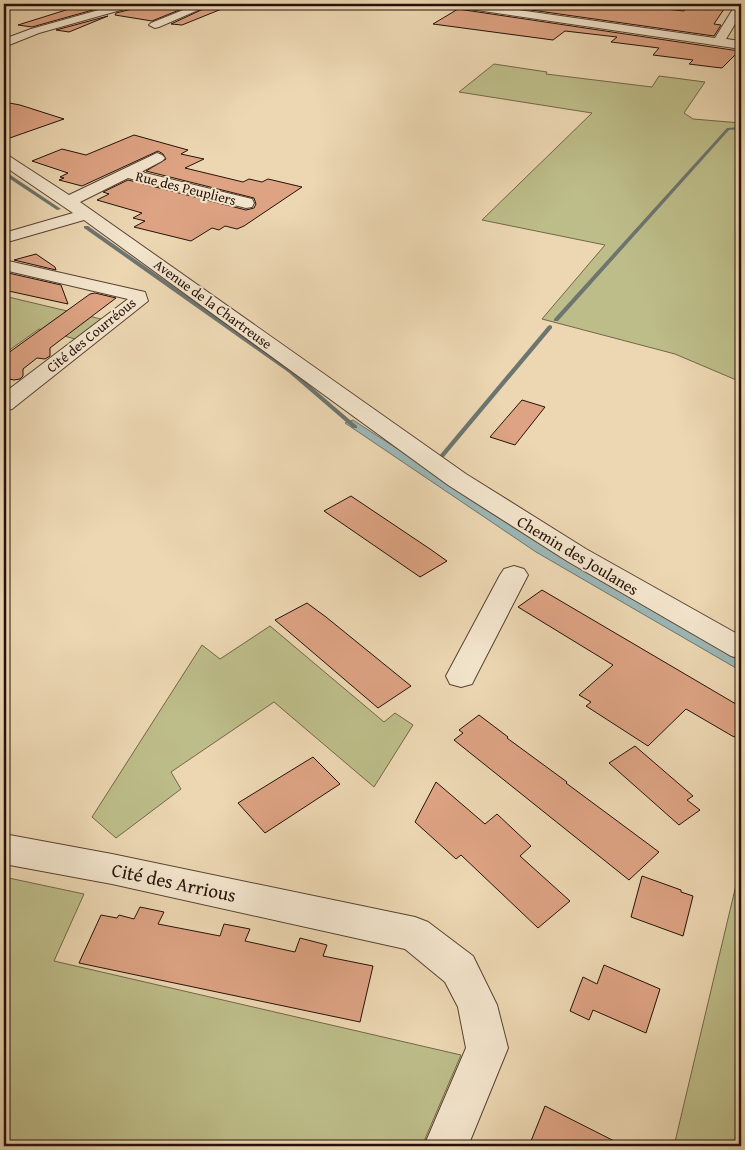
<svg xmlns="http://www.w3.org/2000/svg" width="745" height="1150" viewBox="0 0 745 1150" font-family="'Gentium Book Plus',serif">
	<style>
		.green { fill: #bdbd89; stroke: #726748 }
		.water { fill: #9cb7b6; stroke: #6d7570 }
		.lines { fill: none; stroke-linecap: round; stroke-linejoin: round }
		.stream { fill: #6d7570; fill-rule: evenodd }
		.building { fill: #dda383; stroke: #261108 }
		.minor-casing { stroke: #584232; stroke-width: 2 }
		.minor { fill: #f3e5cd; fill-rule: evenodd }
		.labels { text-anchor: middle; stroke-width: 4; stroke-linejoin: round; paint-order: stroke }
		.far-street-label { font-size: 14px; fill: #261108; stroke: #f3e5cd }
		.street-label { font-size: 16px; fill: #261108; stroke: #f3e5cd }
		.near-street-label { font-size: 19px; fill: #261108; stroke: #f3e5cd }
	</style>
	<rect width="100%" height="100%" fill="#ecd7b2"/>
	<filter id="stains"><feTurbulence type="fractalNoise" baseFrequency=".004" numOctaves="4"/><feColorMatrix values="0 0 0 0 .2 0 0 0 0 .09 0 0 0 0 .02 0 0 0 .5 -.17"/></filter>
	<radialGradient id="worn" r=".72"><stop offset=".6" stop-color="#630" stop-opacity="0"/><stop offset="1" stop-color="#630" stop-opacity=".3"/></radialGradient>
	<!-- green -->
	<g class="green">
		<polygon points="494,64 547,72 546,74 652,87 659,76 705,82 684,113 693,119 741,123 741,382 675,354 542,319 605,245 482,220 592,113 459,92"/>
		<polygon points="4,296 101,319 75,339 39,329 4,354"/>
		<polygon points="270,626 384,722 395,713 413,725 374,787 274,702 171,772 181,789 116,838 92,817 202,645 220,659"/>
		<polygon points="741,864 741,1146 674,1146"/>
		<polygon points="4,877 84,894 54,961 461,1055 422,1146 4,1146"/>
	</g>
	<!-- water -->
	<polygon class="water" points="353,420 550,548 741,661 741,671 536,552 345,423"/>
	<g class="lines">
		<!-- stream -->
		<g class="stream">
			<polygon points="741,127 741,129 729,130 558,321 554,321 554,319 727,128"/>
			<polygon points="4,172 6,172 61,209 57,210 4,175"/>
			<polygon points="84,226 88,226 292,370 357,426 357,428 353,428 288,372 84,228"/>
			<polygon points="550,325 552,326 552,328 443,458 439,458 438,457 439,456 548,326"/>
		</g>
	</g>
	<!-- building -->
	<g class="building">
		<polygon points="85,4 114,4 32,27 18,25"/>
		<polygon points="138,4 194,4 152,21 115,15 116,13 136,8"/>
		<polygon points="214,4 234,4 182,25 171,24"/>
		<polygon points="489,4 555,6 559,4 572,4 605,8 611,4 617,4 684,11 687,7 699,8 702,4 726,6 714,24 721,25 714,36"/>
		<polygon points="458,9 739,51 722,68 713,67 689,64 693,60 653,55 659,48 611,42 617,37 565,31 553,40 433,24"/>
		<polygon points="108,16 69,32 56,30"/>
		<polygon points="4,102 20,105 64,119 4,140"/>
		<polygon points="134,135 188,150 181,154 204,159 185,168 243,182 249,179 262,182 268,179 302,187 244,226 237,229 225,226 219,230 212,228 191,241 134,227 145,221 133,218 142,213 97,200 109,194 103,192 128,180 246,210 254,208 256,204 254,198 146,171 166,159 163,154 158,151 82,186 59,180 64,178 60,177 68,173 32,161 62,149 86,155"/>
		<polygon points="36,254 55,267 56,270 14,260"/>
		<polygon points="4,272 61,285 68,304 4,290"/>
		<polygon points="95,293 116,298 50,348 50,356 45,359 37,358 23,369 23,376 20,379 14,380 4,378 4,358 11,351 90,294"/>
		<polygon points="522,400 545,407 515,445 490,437"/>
		<polygon points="351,496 430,549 447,561 420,577 324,511"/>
		<polygon points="542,590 741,707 741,729 734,737 686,709 648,746 586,706 591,702 579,695 613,665 518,607"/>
		<polygon points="307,603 326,617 411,686 378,708 275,620"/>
		<polygon points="479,715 508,737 507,738 567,782 566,783 659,852 629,880 454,740 463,733 459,730"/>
		<polygon points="635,746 693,796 687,800 700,810 679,825 609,763"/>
		<polygon points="313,757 340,784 265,833 238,803"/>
		<polygon points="436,782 485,824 497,814 531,846 520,856 570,901 538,928 461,855 456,859 415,822"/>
		<polygon points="642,876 681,890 681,892 693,896 683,936 631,917"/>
		<polygon points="140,907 164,912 158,924 220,936 224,924 250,929 245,941 295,952 300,938 327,945 323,956 373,966 360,1022 79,963 101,915 117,918 119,915 134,919"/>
		<polygon points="604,965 660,989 646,1033 593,1010 589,1020 570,1011 583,977 597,984"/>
		<polygon points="545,1106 624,1146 529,1146"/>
	</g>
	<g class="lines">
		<!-- minor casing -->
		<g class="minor-casing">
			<g id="minor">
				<polygon points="120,4 136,4 135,6 39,33 4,47 4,39 31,29"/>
				<polygon points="198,4 212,4 159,27 155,28 149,25 151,23"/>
				<polygon points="451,4 477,4 715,38 736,4 741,4 741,14 726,39 741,41 741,49 456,7"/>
				<polygon points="157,153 162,155 165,158 162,161 141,172 252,199 254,203 252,207 246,208 128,178 80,202 466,474 586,549 741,636 741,659 731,656 567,561 448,485 84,220 4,243 4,233 73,213 4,166 4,154 9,156 69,195"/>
				<polygon points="4,260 145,292 148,301 12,409 4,411 4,393 128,299 4,270"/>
				<polygon points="514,566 524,569 528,575 476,676 472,684 461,687 450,684 446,676 500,575 504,569"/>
				<polygon points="4,834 112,854 415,917 428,922 473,956 497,1005 508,1048 468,1146 424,1146 466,1048 458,1007 445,982 405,949 112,884 4,864"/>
			</g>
		</g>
		<!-- minor -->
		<use href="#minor" class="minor"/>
	</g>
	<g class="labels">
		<!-- far-street labels -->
		<g class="far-street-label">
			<text transform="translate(186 188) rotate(14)" y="5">Rue des Peupliers</text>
			<text transform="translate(213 304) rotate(36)" y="5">Avenue de la Chartreuse</text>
			<text transform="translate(91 335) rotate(-39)" y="5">Cité des Courréous</text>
		</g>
		<!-- street labels -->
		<g class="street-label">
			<text transform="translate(578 555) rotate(31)" y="6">Chemin des Joulanes</text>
		</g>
		<!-- near-street labels -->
		<g class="near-street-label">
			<text transform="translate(174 882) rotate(12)" y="7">Cité des Arrious</text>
		</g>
	</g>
	<!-- margin -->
	<rect width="745" height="1150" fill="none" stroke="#ecd7b2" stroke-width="20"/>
	<rect x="5" y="5" width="735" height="1140" fill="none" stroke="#261108" stroke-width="2.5"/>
	<rect x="10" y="10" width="725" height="1130" fill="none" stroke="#261108"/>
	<rect width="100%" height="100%" filter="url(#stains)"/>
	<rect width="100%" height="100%" fill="url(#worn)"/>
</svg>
